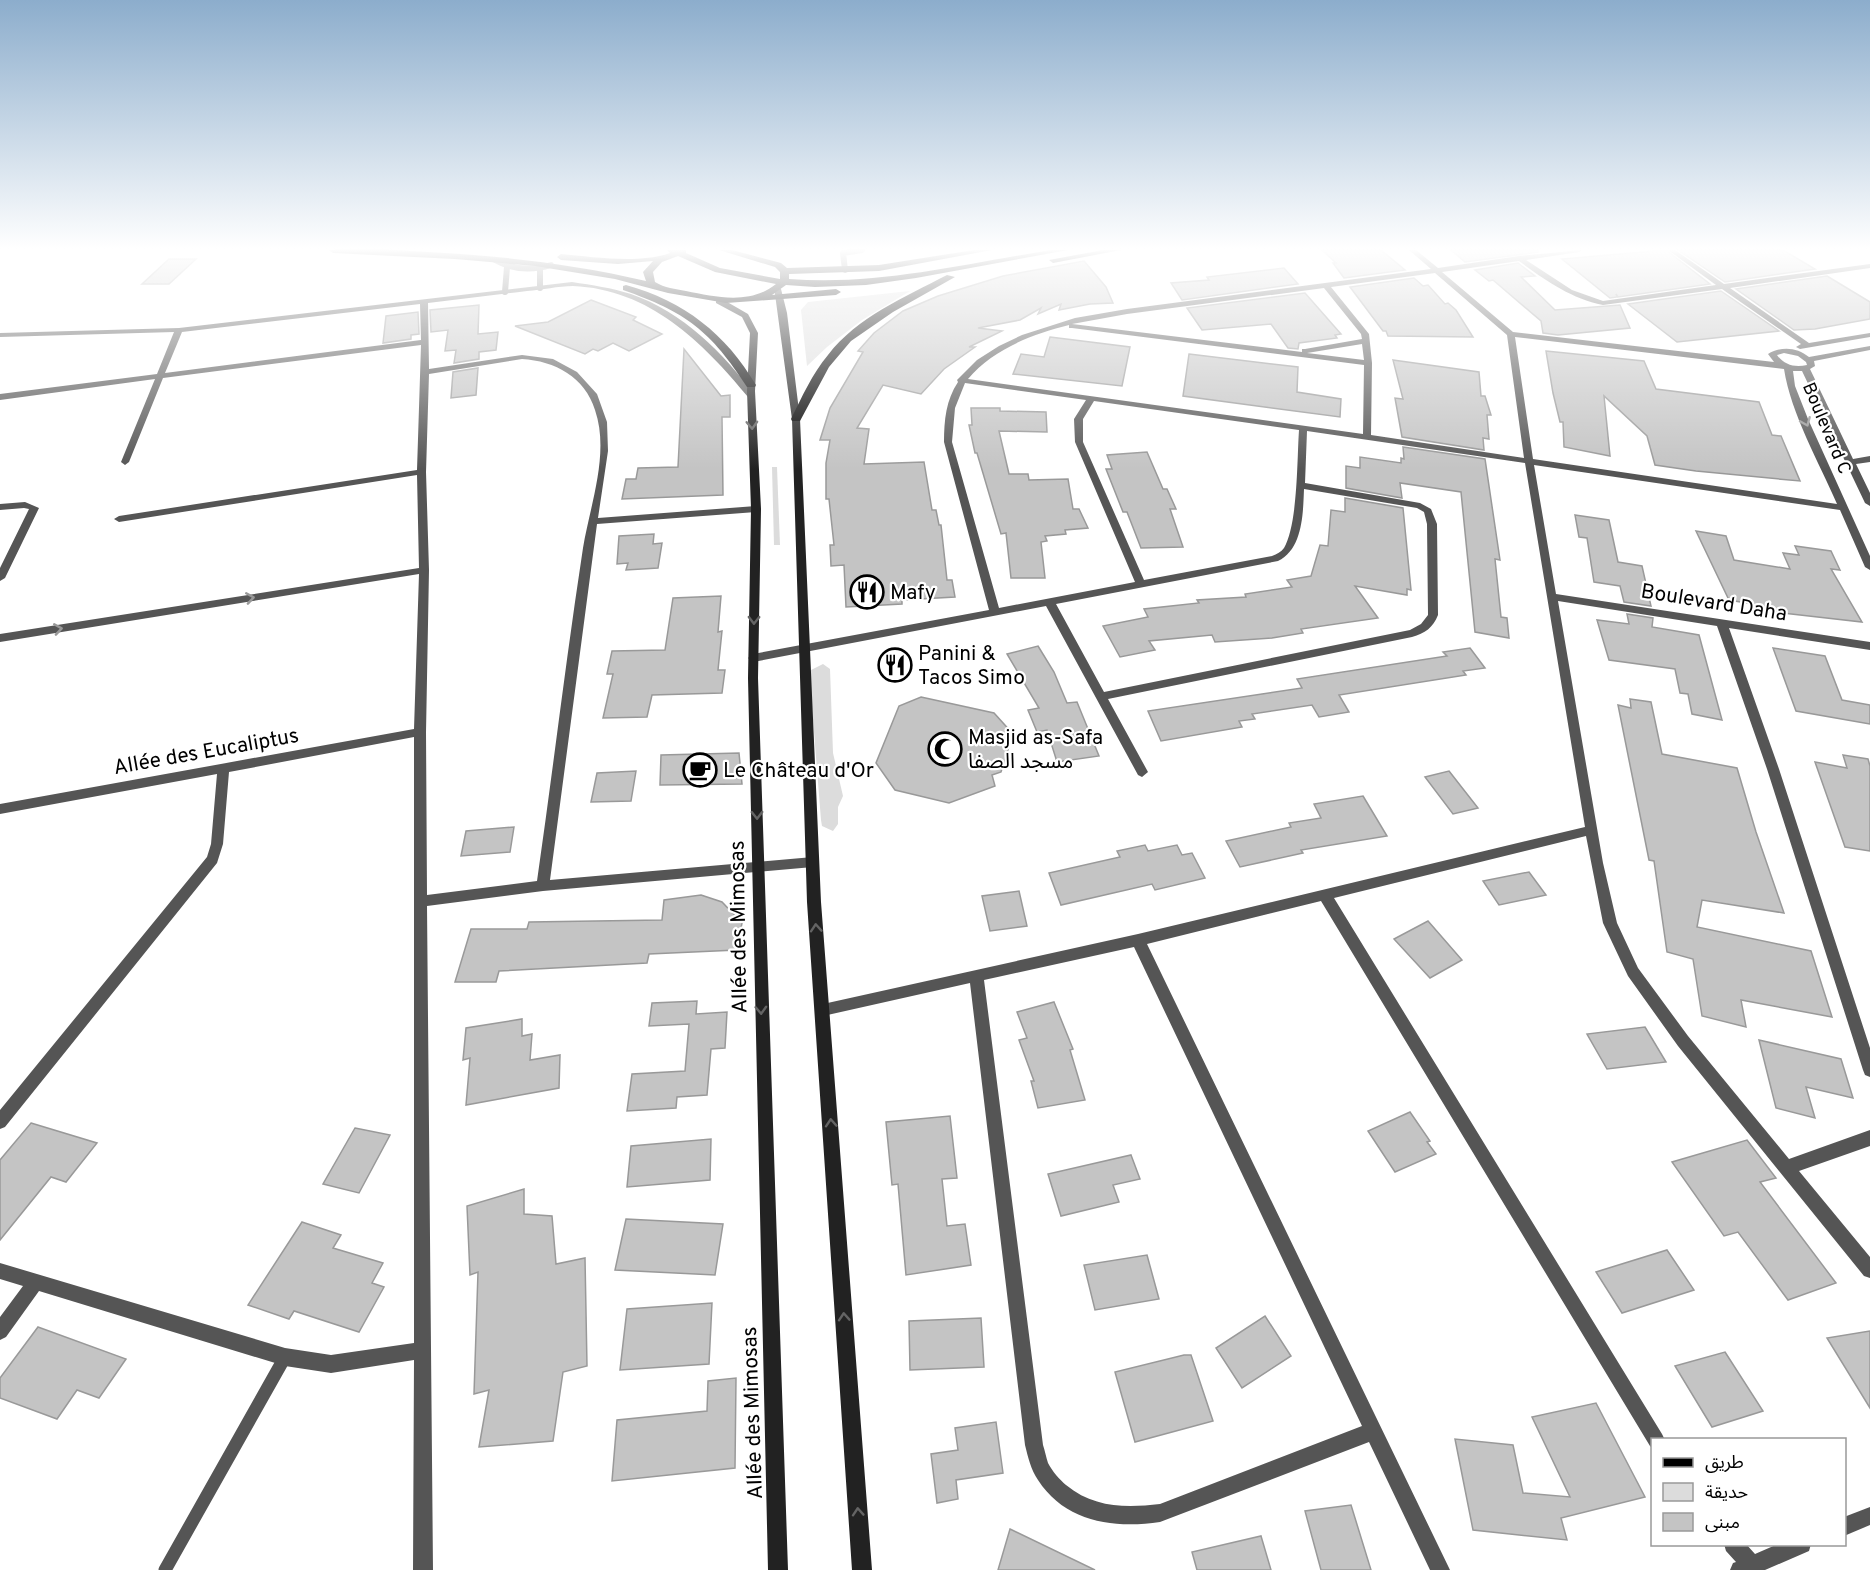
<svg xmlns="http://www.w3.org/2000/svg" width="1870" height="1570" viewBox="0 0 1870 1570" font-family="Overpass,'Noto Sans Arabic',sans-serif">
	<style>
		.green { fill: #dcdcdc }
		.building { fill: #c4c4c4; stroke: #999; stroke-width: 1.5 }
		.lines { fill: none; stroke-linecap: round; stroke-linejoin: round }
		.service-far1 { stroke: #555; stroke-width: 6 }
		.service { stroke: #555; stroke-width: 13 }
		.minor { fill: #555; fill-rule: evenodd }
		.secondary { fill: #222; fill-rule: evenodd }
		.primary { fill: #000; fill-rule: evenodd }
		.oneway { stroke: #999 }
		.oneway2 { stroke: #646464 }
		.labels { text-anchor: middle; stroke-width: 4.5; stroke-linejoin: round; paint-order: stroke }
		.far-street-label { font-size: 18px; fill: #000; stroke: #fff }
		.poi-label { font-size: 21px; fill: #000; stroke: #fff; text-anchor: start }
		.street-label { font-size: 21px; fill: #000; stroke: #fff }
	</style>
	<rect width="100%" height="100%" fill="#fff"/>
	<!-- green -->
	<g class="green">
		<polygon points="910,291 862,320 827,347 807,366 801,310 808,302"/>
		<polygon points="772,467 777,467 780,545 774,545"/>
		<polygon points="823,664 830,669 833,753 843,796 838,807 838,824 833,831 822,826 821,820 811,694 811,670"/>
	</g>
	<!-- building -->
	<g class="building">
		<polygon points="1322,250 1381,250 1405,270 1344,278 1333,263 1336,263"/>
		<polygon points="1451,250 1538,250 1538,252 1465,262"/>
		<polygon points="1666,250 1710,284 1618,297 1616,294 1617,297 1610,298 1562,259"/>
		<polygon points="1678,250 1783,250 1815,269 1725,282"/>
		<polygon points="169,259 196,259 169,284 142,284"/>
		<polygon points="1084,261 1106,287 1113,303 1090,304 1059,310 1061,304 1038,314 1041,308 1020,320 978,328 1002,331 969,347 975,347 944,369 921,394 883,385 857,428 869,429 864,464 924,462 932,510 936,510 939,525 941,525 947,580 952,580 955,597 902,600 902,604 846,607 844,565 831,566 830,545 834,545 829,499 826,499 826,463 830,440 820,440 830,408 863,352 858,351 874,333 903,311 938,296 1003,276"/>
		<polygon points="1518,263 1535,276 1521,277 1555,310 1620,305 1630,328 1558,335 1543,333 1541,321 1493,280 1489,281 1475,270"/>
		<polygon points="1284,268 1298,284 1182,300 1171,283 1209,280 1207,277"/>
		<polygon points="1827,276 1870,302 1870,319 1815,329 1794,330 1736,289"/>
		<polygon points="1414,278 1423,286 1428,285 1445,304 1448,303 1456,310 1473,337 1388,336 1386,331 1383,331 1350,287"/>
		<polygon points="1721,291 1779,331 1677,342 1628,304"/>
		<polygon points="1305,293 1341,334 1335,335 1337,338 1299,343 1298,349 1288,348 1271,324 1202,330 1187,308"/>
		<polygon points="591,300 636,317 633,320 662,334 629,351 613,343 598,351 593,349 585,354 515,326 548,322"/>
		<polygon points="479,305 478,334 498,332 496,350 479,352 479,359 454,363 456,350 445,351 448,330 431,332 430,310"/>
		<polygon points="418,312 419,334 411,335 411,339 383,343 386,316"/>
		<polygon points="1050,337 1130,347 1122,386 1013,374 1021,354 1044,357"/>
		<polygon points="684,349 721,396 730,395 730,417 722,417 723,495 622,499 626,479 636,479 638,468 678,467"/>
		<polygon points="1546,351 1644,361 1656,389 1759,402 1772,435 1781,436 1800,481 1696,471 1655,465 1647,436 1604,396 1610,456 1564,447 1563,422 1560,422 1553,393"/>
		<polygon points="1189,354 1298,367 1297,392 1341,399 1340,417 1183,396"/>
		<polygon points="1393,360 1479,372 1481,396 1485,396 1491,415 1487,415 1489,439 1483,438 1484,450 1402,437 1395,398 1403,399"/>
		<polygon points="478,368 476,395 451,398 453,372"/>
		<polygon points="971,408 1000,408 1000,411 1046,412 1047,432 999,431 1009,474 1028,474 1029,480 1068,479 1073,509 1079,509 1088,528 1065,530 1066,534 1045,536 1047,541 1041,542 1045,578 1011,578 1006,533 1001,534 977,453 975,453 969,425 972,425"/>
		<polygon points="1403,447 1485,459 1500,560 1495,559 1501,617 1507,618 1509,638 1475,632 1461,492 1400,483 1402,498 1346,488 1346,466 1360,468 1360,457 1401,463 1401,458 1404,459"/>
		<polygon points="1147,452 1163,489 1167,489 1176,509 1170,509 1183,547 1141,548 1127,512 1123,512 1106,469 1112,469 1107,455"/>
		<polygon points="1345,498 1403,508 1411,590 1407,589 1407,595 1355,586 1378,618 1301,629 1303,633 1272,638 1215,642 1212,635 1149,641 1155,650 1120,657 1103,626 1148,617 1144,609 1199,603 1197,600 1246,597 1245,594 1292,587 1287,580 1311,576 1320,545 1328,546 1331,510 1345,512"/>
		<polygon points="1575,515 1609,520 1618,562 1642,566 1651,606 1624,602 1620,586 1594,582 1587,538 1579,537"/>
		<polygon points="1696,531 1726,536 1734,560 1790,569 1783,553 1799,555 1795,546 1831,551 1840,570 1831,569 1862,622 1773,612 1770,607 1729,600"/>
		<polygon points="654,534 653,544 662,543 658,568 626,570 628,563 617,564 619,536"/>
		<polygon points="721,596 718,632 722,631 718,670 725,670 722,693 652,695 647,717 603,718 613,674 607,674 612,651 665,650 673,598"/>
		<polygon points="1627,614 1653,618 1652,627 1699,635 1722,720 1692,714 1688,694 1680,693 1675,669 1609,660 1597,620 1629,624"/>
		<polygon points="1038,646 1054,672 1067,703 1077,702 1099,756 1057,762 1047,730 1037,732 1028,710 1039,708 1007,654"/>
		<polygon points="1470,648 1485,668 1463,671 1466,675 1339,695 1349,712 1319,717 1312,705 1252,714 1255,719 1239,721 1242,727 1161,741 1148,711 1302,688 1297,679 1447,656 1443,652"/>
		<polygon points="1773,648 1825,656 1842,700 1870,705 1870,724 1796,711"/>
		<polygon points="921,697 994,713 1013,734 1001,772 992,775 995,786 949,803 895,790 876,763 899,706"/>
		<polygon points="1630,699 1651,702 1662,754 1737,768 1756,832 1784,913 1702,900 1697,927 1811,951 1832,1017 1741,1000 1746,1027 1702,1016 1693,959 1667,952 1654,861 1649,860 1618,705 1631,708"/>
		<polygon points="739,753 742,784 660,785 661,755"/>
		<polygon points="1843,755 1868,759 1870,766 1870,851 1845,847 1815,762 1847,768"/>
		<polygon points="636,771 631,801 591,802 597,773"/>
		<polygon points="1449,771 1478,808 1453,814 1425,777"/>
		<polygon points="1363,796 1387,836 1301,850 1303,853 1240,867 1226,841 1291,827 1289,823 1321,818 1314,804"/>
		<polygon points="514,827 510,852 461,856 466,831"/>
		<polygon points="1145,845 1148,851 1177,845 1182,855 1192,853 1205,878 1155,890 1152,884 1061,905 1049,873 1120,857 1117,851"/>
		<polygon points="1529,872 1546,895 1499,905 1483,881"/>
		<polygon points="1019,891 1027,926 990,931 982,896"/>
		<polygon points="701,895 722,902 742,923 737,950 649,954 647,963 499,971 496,982 455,982 471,929 527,929 529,922 662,920 664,900"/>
		<polygon points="1428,921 1462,960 1430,978 1394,939"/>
		<polygon points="697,1001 696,1014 727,1012 725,1048 711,1049 707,1095 677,1097 676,1108 627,1111 632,1074 685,1071 689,1024 649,1026 652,1003"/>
		<polygon points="1054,1002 1073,1049 1070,1050 1085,1100 1038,1108 1031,1081 1034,1081 1019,1040 1027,1038 1017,1012"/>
		<polygon points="522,1019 522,1036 532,1034 530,1060 560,1055 559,1088 466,1105 470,1058 463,1060 466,1028"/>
		<polygon points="1645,1027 1666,1062 1607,1069 1587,1034"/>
		<polygon points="1759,1040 1841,1059 1853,1098 1806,1087 1815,1118 1776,1108"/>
		<polygon points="1410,1112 1430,1141 1427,1142 1436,1154 1395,1172 1368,1131"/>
		<polygon points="950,1116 957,1178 942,1179 947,1226 965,1224 971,1265 906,1275 898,1184 892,1185 886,1122"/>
		<polygon points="31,1123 97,1143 66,1182 51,1177 0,1240 0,1160"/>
		<polygon points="355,1128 390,1135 359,1193 323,1184"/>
		<polygon points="711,1139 710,1180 627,1187 631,1146"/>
		<polygon points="1747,1140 1776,1178 1760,1182 1836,1283 1788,1300 1738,1232 1724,1236 1672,1162"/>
		<polygon points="1131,1155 1140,1179 1113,1185 1119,1202 1061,1216 1048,1174"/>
		<polygon points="524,1189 524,1214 552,1216 556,1264 585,1258 587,1366 563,1372 553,1441 479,1447 489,1390 474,1394 478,1272 470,1275 467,1206"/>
		<polygon points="626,1219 723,1224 715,1275 615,1270"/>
		<polygon points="302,1222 341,1235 333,1248 383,1263 372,1283 384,1287 359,1332 294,1311 289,1319 248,1305"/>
		<polygon points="1667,1250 1694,1290 1622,1313 1596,1272"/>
		<polygon points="1147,1255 1159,1299 1095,1310 1084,1265"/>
		<polygon points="712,1303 709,1364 620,1370 627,1309"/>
		<polygon points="1265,1316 1291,1356 1242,1388 1216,1348"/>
		<polygon points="981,1318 984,1367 910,1370 909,1321"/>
		<polygon points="38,1327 126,1359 99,1398 77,1390 57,1419 0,1398 0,1378"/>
		<polygon points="1870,1331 1870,1408 1827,1338"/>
		<polygon points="1725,1352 1763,1411 1712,1427 1675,1366"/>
		<polygon points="1184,1355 1191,1355 1213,1421 1135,1442 1115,1372"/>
		<polygon points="736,1378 735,1468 612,1481 617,1420 707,1411 708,1381"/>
		<polygon points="1596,1403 1645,1497 1561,1518 1567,1540 1473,1530 1455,1439 1513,1445 1523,1493 1570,1497 1532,1417"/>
		<polygon points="996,1422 1003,1473 956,1480 958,1499 937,1503 931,1454 958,1450 955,1428"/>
		<polygon points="1351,1505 1371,1570 1321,1570 1305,1511"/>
		<polygon points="1010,1529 1095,1570 998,1570"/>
		<polygon points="1261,1536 1271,1570 1197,1570 1192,1552"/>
	</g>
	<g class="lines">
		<!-- service-far1 -->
		<g class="service-far1">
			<path d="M495,260C513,270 531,271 551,265"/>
			<polyline points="540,269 540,288"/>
			<polyline points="845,270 843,253 862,250"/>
			<polyline points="505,292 507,267"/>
		</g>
		<!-- service -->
		<polyline class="service" points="165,1570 285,1357"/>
		<!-- minor -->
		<g class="minor">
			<path d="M1409,250H1416L1438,268L1519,256L1582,250L1579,252L1526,260L1572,290L1603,301L1716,285L1668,250H1675L1724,284L1870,264V268L1730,288L1809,343L1870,333V337L1800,349L1796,347L1801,344L1722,289L1603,305C1570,298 1545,280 1519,261L1442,272L1513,332L1774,362L1768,354C1781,346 1797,347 1809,357L1870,346V350L1814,361L1815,366L1810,369L1853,459L1870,456V462L1856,464L1870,493V506L1865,503L1802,371H1793L1795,386L1808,419L1870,556V570L1865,567L1840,510L1534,465L1556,594L1870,642V650L1729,628L1779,769L1870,1048V1077L1865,1075L1863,1070L1767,769L1717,626L1558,601L1603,863L1617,923L1638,968L1688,1036L1789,1159L1870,1130V1146L1799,1171L1870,1257V1278L1864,1276L1678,1046L1628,976L1603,923L1586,836L1334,898L1662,1434L1665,1440H1652V1448L1650,1446L1321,901L1147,944L1450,1570H1430L1369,1442L1160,1522C1114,1529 1065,1522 1038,1480C1031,1470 1028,1457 1025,1445L970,983L823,1016L818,1015L816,1010L818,1005L823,1004L1138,934L1585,827L1525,463L1307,431L1305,483L1420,503L1431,509L1437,524L1438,615C1433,628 1425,633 1412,637L1108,699L1148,772L1142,777L1138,775L1046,606L753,662L748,658L753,654L989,610L944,442C944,420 946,400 958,382L957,380L977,360L999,346L1022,335L1075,318L1127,309L1431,269ZM1435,273L1507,335L1524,458L1371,435L1372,363L1369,334L1331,287ZM1324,288L1361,334L1362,339L1305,349H1302V352L1072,324L1127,314ZM1069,325V328H1072L1364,365L1363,434L968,379C993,349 1033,334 1069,325ZM1515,337L1784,369C1791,414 1819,462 1837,504L1533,459ZM1362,344L1364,360L1307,353ZM1784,353L1798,356L1806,362L1807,365C1795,368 1784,365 1777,355ZM965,383L1086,400L1074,419L1075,442L1135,582L999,608L952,442L955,408ZM1094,401L1299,430C1297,459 1298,524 1284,548C1281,552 1277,554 1272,556L1144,580L1083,442V419ZM1304,489L1417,508L1424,512L1427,524L1428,615L1421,624L1410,630L1104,692L1056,604L1278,561C1303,549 1303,513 1304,489ZM1134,947L1362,1426L1160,1504C1126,1508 1094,1508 1066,1485C1060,1480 1052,1471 1048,1463C1046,1457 1045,1451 1043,1445L984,980Z"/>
			<path d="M572,282C592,285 612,288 631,294C683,312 723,353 755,395L748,397C703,342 649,289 573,286C558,286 542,290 527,291C494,295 461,299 428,303L429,369L522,355L553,359L577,372L597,394L607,422L608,451L598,518L756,506L761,509L756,512L597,524L550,880L813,857L817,858L819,862L817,866L813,867L543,891L427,906L433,1570H413L414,1360L331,1373L285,1366L39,1291L6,1337L0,1340V1317L23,1286L0,1279V1263L285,1348L331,1355L414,1343V737L229,772L223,844L217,863L5,1127L0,1129V1110L207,857L211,844L217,774L0,814V804L414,729L419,574L0,642V634L419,568L417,475L119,522L114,519L119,516L417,470L421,345L163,378L129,462L125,465L121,462L155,379L0,400V394L157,374L174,332L0,337V333L179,328ZM420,304L421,340L165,373L182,332ZM522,359C555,361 585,377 595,410C610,454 590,505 583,548C566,659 553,770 537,881L427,895L426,732L429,570L426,472L429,374Z"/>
			<polygon points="25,502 39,508 5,578 0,581 0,568 29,509 24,508 0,510 0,504"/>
			<polygon points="1870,1507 1870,1525 1844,1536 1844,1517"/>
			<polygon points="1724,1544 1746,1544 1755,1554 1778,1544 1811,1544 1809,1551 1765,1570 1730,1570 1733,1563 1736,1562 1726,1551"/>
		</g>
		<!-- secondary -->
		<g class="secondary">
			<polygon points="774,287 781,289 787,313 800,419 821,902 872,1570 852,1570 807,902 792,419"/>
			<polygon points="716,299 722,299 748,314 758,333 755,391 761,509 758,678 788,1570 768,1570 748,678 751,509 747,391 750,333 742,317 716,303"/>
		</g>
		<!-- primary -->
		<g class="primary">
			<path d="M329,250C361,247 396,250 429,252C502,256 574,264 646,281L643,272L653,261L618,264L561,260L557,257L561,254C593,257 640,264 670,253L667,250H686V253L720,268L780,279V272L775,267L719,250H732L781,263L787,268L879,265L974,250H992L879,271L789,274V279C877,286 964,264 1051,250H1068L916,278L866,285L815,287L786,285L772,295L836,289L841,292L836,295L726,303L668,293L615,279L535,266L455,259L333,253ZM678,256L715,272L776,284C750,305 716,297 686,291C675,289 665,288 655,282L653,272L662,262Z"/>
			<polygon points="1103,250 1121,250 1053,263 1049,260"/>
			<path d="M947,275L955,277L893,312L851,341L829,367L800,421H792L791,419C802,397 812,374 828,355C857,317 905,297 947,275Z"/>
			<path d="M626,285C684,301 726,334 756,385L755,387H747C711,331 686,312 623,290V286Z"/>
		</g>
	</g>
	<!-- one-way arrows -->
	<defs><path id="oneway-chevron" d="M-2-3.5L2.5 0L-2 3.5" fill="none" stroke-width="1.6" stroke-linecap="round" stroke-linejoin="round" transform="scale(1.5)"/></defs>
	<g class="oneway">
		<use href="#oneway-chevron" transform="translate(1806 422) rotate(67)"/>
		<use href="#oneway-chevron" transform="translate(250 598) rotate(-9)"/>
		<use href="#oneway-chevron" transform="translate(58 629) rotate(-9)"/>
	</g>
	<g class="oneway2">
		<use href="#oneway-chevron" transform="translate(752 425) rotate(88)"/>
		<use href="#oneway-chevron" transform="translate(754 620) rotate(91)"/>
		<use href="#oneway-chevron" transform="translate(757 815) rotate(89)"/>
		<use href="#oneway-chevron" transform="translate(816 928) rotate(-94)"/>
		<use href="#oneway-chevron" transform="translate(761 1010) rotate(88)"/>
		<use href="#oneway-chevron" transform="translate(831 1123) rotate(-94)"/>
		<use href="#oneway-chevron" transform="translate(844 1317) rotate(-94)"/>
		<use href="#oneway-chevron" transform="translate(858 1512) rotate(-94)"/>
	</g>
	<!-- sky -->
	<linearGradient id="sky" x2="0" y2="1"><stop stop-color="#8cadcc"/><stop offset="0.53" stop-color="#fff"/><stop offset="1" stop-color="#fff" stop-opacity="0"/></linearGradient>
	<rect width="1870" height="469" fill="url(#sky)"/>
	<!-- icons -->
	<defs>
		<g id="restaurant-ring" transform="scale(1.725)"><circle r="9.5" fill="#fff" stroke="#000" stroke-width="1.5"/><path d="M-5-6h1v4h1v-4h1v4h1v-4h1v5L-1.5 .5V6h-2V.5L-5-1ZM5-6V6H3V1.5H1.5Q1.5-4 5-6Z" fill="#000"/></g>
		<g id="mosque-ring" transform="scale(1.725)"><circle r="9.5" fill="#fff" stroke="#000" stroke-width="1.5"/><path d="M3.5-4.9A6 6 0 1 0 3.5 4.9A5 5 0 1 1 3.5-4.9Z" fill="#000"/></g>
		<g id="cafe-ring" transform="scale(1.725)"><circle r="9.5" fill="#fff" stroke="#000" stroke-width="1.5"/><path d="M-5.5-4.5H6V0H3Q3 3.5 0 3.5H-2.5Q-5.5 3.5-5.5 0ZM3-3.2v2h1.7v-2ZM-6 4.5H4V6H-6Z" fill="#000"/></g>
	</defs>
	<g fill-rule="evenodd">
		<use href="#restaurant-ring" x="867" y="592"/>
		<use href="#restaurant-ring" x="895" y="665"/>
		<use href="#mosque-ring" x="945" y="749"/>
		<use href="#cafe-ring" x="700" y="770"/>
	</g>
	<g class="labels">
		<!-- far-street labels -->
		<g class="far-street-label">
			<text transform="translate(1827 428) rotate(67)" y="6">Boulevard C</text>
		</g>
		<!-- poi labels -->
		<g class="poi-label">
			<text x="890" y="599">Mafy</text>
			<text x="918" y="660">Panini &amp;<tspan x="918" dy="24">Tacos Simo</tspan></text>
			<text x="968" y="744">Masjid as-Safa<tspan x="968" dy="24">مسجد الصفا</tspan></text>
			<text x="723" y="777">Le Château d'Or</text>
		</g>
		<!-- street labels -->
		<g class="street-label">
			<text transform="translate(1714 602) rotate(9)" y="7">Boulevard Daha</text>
			<text transform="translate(206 751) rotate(-10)" y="7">Allée des Eucaliptus</text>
			<text transform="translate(738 927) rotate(-91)" y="7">Allée des Mimosas</text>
			<text transform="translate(752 1413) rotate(-92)" y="7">Allée des Mimosas</text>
		</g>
	</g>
	<!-- legend -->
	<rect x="1651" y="1438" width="195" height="108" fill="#ffffff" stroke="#999999" stroke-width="1.5"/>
	<rect x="1663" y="1458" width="30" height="9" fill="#000000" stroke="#999999" stroke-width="1.5"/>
	<text x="1705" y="1468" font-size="18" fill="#000000">طريق</text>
	<rect x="1663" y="1483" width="30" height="18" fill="#dcdcdc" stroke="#999999" stroke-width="1.5"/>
	<text x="1705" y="1498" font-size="18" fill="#000000">حديقة</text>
	<rect x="1663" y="1513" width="30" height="18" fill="#c4c4c4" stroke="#999999" stroke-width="1.5"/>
	<text x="1705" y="1528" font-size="18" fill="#000000">مبنى</text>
</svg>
